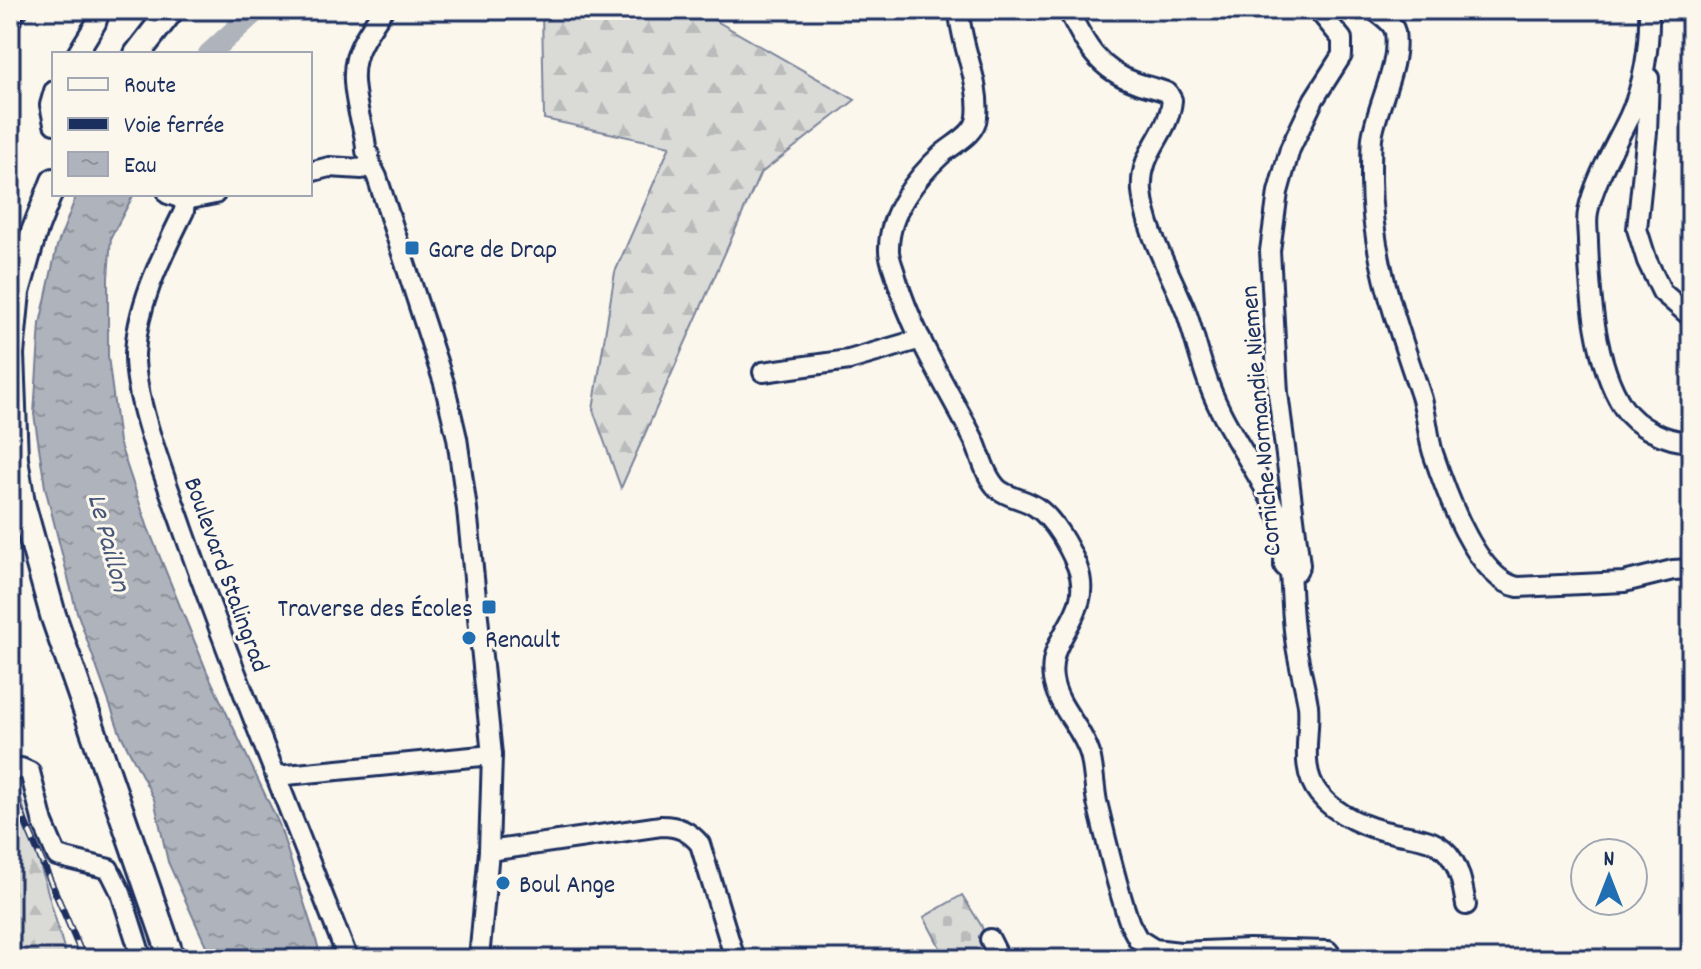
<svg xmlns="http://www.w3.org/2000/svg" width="1701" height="969" viewBox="0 0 1701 969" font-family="Dekko,sans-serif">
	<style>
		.forest { fill: url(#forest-firs); stroke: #7a849a; stroke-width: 2 }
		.cemetery { fill: url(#cemetery-stones); stroke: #7a849a; stroke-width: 2 }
		.water { fill: url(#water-ripples); stroke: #747e96; stroke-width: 2 }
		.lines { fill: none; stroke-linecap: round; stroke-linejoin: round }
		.river { stroke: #afb3bb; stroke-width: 22 }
		.minor-casing { stroke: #1b2f5e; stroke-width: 24 }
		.major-casing { stroke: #1b2f5e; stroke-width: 30 }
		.minor { stroke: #fbf7ec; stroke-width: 18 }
		.major { stroke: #fbf7ec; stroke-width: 24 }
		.rail-casing { stroke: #1b2f5e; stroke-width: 7 }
		.rail { stroke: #fbf7ec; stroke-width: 4; stroke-dasharray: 12; stroke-linecap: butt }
		.poi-dot { fill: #1f6fb2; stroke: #fbf7ec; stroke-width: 3 }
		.labels { text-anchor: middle; stroke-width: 6; stroke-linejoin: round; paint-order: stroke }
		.poi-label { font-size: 26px; fill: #1b2f5e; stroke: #fbf7ec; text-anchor: start }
		.street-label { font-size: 26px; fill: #1b2f5e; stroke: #fbf7ec }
		.water-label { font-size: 28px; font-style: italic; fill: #47577a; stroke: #fbf7ec }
	</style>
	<defs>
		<pattern id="forest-firs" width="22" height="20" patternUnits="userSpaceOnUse" patternTransform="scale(2)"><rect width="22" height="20" fill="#dadad7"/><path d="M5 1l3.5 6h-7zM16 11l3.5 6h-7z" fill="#babbbb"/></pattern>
		<pattern id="cemetery-stones" width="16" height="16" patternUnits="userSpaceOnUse" patternTransform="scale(2)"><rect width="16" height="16" fill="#dadad7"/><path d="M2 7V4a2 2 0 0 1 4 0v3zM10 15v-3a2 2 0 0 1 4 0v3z" fill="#babbbb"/></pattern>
		<pattern id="water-ripples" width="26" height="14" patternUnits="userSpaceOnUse" patternTransform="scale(2)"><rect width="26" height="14" fill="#afb3bb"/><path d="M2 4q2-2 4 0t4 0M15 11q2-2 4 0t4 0" fill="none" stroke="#8e929b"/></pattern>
	</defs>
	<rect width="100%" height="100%" fill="#fbf7ec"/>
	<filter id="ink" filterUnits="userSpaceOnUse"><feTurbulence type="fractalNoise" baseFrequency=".0125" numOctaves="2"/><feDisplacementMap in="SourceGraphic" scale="16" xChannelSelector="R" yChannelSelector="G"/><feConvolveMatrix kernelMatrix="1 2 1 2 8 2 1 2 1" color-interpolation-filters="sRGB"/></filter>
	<g filter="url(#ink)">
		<!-- forest -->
		<g class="forest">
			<polygon points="542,10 697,10 855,100 760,174 621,488 593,410 615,272 670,146 544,119"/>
			<polygon points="10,777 18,788 67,959 10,959"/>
		</g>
		<!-- cemetery -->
		<polygon class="cemetery" points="962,895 981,925 995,959 946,959 924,917"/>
		<!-- water -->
		<polygon class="water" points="77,194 134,194 111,237 108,278 108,356 119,442 148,528 207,672 279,824 322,959 212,959 168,862 154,799 120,733 76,609 45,487 34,414 40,324 57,246"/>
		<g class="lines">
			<!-- river -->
			<polyline class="river" points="209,54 257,10"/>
			<!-- minor casing -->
			<g class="minor-casing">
				<g id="minor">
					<path d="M383,10C354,53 348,62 359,114C362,127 366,137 366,151L369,155L370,163L377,177L444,383L457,438L467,509L492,755L489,851L479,959"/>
					<path d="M959,10C960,45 981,81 977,117C975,135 953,144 941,155C916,178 889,213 889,248C888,257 894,268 896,277C913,335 947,387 974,440C981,456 985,476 998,489C1009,498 1025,499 1036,507C1054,519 1069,547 1077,566C1096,615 1046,634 1053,679C1057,707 1082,727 1090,754C1094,770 1094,786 1097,802C1107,843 1116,885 1130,924L1138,939L1154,949L1180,952L1249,949L1328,951L1334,959"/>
					<path d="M1068,10C1085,44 1098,70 1137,83C1148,87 1158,88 1168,93L1172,100C1169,136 1139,150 1142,191C1146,235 1173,276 1188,317C1198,348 1205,381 1220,410C1237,446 1277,499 1284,535C1285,545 1284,556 1284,566L1290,572L1297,571L1300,565L1278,393L1270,251L1278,192L1290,149L1314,99L1342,55V39L1318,10"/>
					<path d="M1374,10C1382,16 1393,22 1395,32C1400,67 1377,104 1372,138C1371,150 1371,163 1371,175C1370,251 1396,322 1420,393C1427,412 1427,433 1433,453C1445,489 1476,579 1518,587L1624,582L1673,570L1691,569"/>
					<path d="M1649,10C1650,45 1644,85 1629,117C1616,144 1593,183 1588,212C1586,221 1588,232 1588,242C1590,294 1594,362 1623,407C1637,428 1666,441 1691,442"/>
					<polyline points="77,54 96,23 100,10"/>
					<polyline points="1649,78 1647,132 1637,229 1647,261 1662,292 1691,317"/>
					<polyline points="54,91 50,105 54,124"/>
					<polyline points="310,172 329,167 362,169 370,163"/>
					<polyline points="168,194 185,200 215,194"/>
					<path d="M185,200L184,211C162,256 137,304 135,354C134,402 167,482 183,529C234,674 292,816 348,959"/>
					<polyline points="763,372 849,360 921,339"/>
					<path d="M1290,572C1292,599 1292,626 1297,651C1300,669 1305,687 1308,705C1311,734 1298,768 1319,794C1336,815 1367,828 1393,833C1415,838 1438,837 1452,859C1461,873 1463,889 1466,905"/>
					<polyline points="10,772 21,768 30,772 43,823 57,856 109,869 121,893 142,959"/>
					<polyline points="276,776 492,755"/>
					<path d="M489,851L661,826C678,826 689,831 700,844L735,959"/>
					<polyline points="990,939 1000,959"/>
				</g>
			</g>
			<!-- major casing -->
			<g class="major-casing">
				<g id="major">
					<polyline points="137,54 171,10"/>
					<polyline points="54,181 34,232 17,292 11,354 15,459 22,503 53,615 172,959"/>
				</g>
			</g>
			<!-- minor -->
			<use href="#minor" class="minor"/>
			<!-- major -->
			<use href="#major" class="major"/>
			<!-- rail casing -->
			<g class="rail-casing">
				<g id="rail">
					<polyline points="10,35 28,10"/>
					<polyline points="10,787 84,959"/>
				</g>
			</g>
			<!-- rail -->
			<use href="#rail" class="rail"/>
		</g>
	</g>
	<!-- markers -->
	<g class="poi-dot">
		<rect x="404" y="240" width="16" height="16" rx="4"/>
		<rect x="481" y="599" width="16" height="16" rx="4"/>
		<circle cx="469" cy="638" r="8"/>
		<circle cx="503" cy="883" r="8"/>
	</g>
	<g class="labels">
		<!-- poi labels -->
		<g class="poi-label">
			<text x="428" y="257">Gare de Drap</text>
			<text x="473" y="616" text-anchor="end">Traverse des Écoles</text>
			<text x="485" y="647">Renault</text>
			<text x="519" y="892">Boul Ange</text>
		</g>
		<!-- street labels -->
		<g class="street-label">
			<text transform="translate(1259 421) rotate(-95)" y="9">Corniche Normandie Niemen</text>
			<text transform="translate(228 574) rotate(70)" y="9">Boulevard Stalingrad</text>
		</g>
		<!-- water labels -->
		<g class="water-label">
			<text transform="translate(111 542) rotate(75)" y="10">Le Paillon</text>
		</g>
	</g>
	<!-- margin -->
	<rect width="1701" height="969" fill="none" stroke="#fbf7ec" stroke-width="40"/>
	<rect x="20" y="20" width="1661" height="929" fill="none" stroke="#1b2f5e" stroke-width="3" filter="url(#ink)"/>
	<!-- legend -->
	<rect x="52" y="52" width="260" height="144" fill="#fbf7ec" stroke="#a1a7b3" stroke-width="2"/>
	<rect x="68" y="78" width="40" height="12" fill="#fbf7ec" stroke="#a1a7b3" stroke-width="2"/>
	<text x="124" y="92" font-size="24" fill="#1b2f5e">Route</text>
	<rect x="68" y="118" width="40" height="12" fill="#1b2f5e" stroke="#a1a7b3" stroke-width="2"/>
	<text x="124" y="132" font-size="24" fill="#1b2f5e">Voie ferrée</text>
	<rect x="68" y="152" width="40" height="24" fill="url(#water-ripples)" stroke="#a1a7b3" stroke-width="2"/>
	<text x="124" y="172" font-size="24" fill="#1b2f5e">Eau</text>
	<!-- north arrow -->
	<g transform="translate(1609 877)"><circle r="38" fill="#fbf7ec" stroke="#a1a7b3" stroke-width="2"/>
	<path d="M0-6L14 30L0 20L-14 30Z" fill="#1f6fb2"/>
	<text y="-12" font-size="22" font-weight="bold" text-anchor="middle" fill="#1b2f5e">N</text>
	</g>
</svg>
